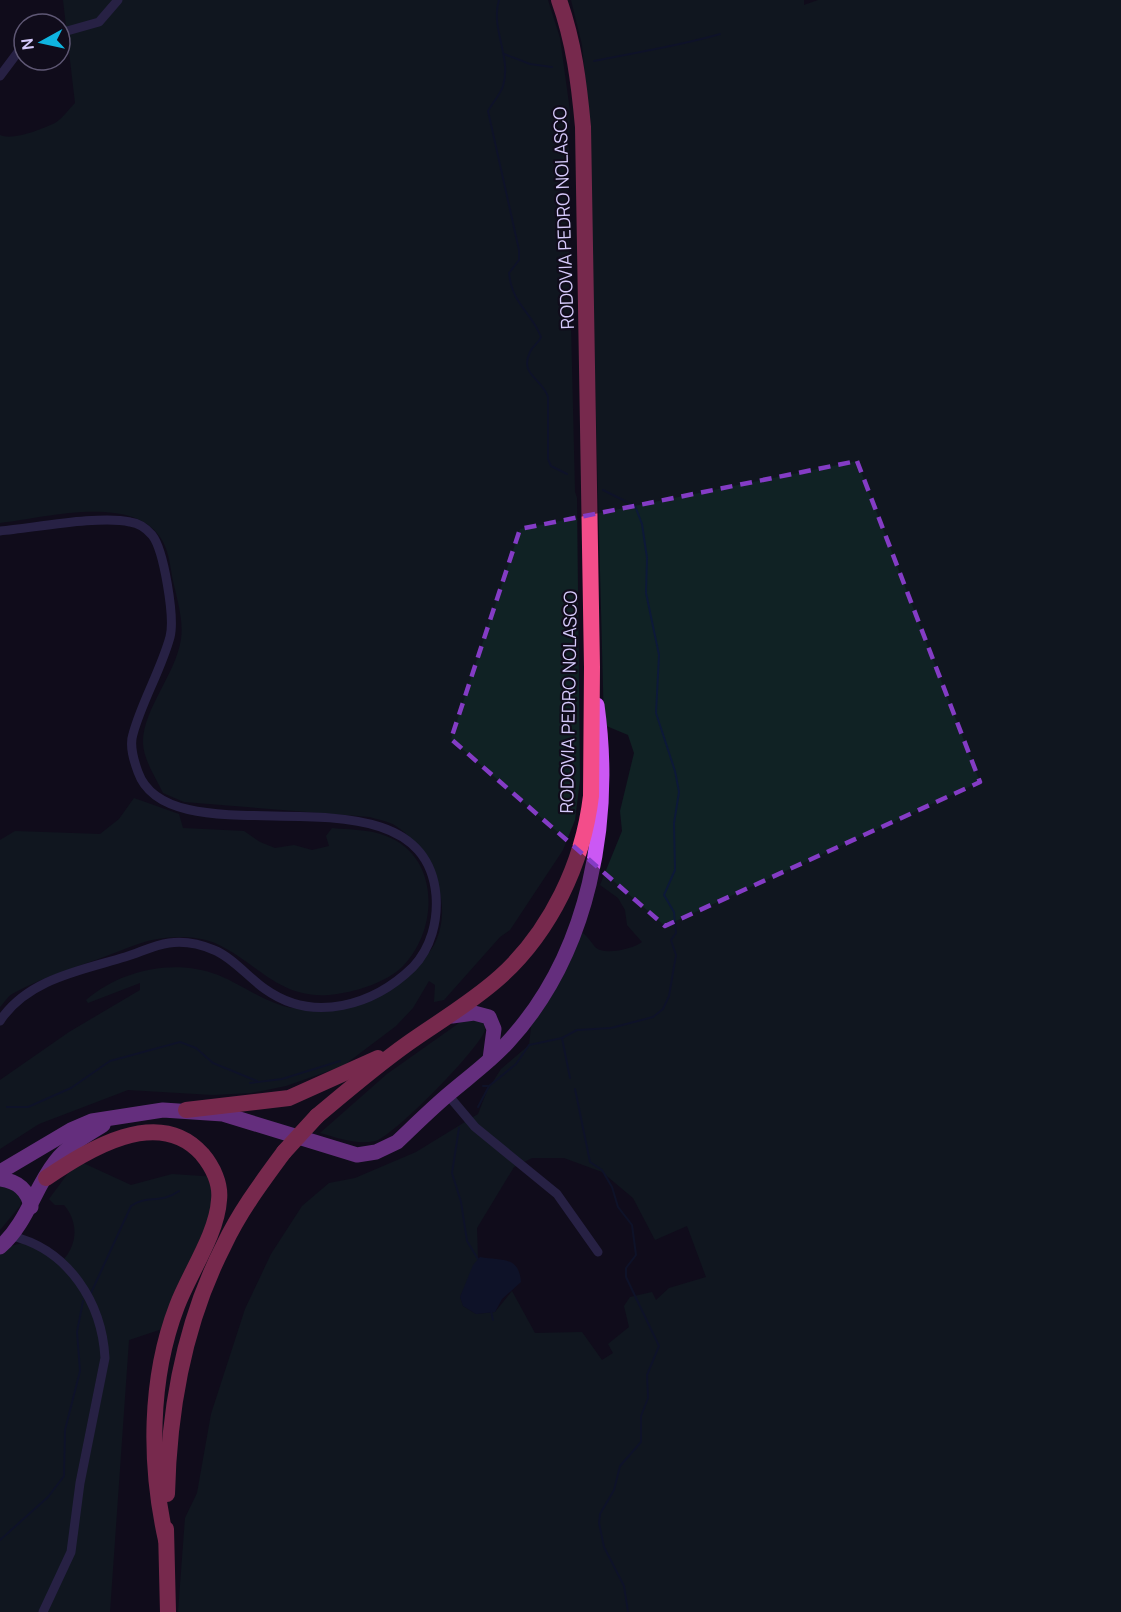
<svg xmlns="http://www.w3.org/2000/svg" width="1121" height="1612" viewBox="0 0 1121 1612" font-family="Manrope,sans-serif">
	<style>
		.green { fill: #102224; fill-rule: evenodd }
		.water { fill: #0d1938 }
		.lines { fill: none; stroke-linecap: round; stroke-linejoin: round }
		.stream { stroke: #0d1938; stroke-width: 2 }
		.street { stroke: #433a77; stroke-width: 9 }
		.primary { stroke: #cb58f4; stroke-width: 15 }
		.highway { stroke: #f34d8a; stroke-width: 16 }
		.highway-bridge { stroke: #f34d8a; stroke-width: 16 }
		.marked { fill: none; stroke: #843cc5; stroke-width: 4.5; stroke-dasharray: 12 8; stroke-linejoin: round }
		.labels { text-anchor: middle; stroke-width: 4.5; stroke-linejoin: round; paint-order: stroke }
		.street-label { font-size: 18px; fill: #d5c9fb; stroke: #100c1b }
	</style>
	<rect width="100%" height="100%" fill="#100c1b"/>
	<!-- green -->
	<g class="green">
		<path d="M63,0H548L560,38L570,111L568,200L575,492L577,498L580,780L575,820L563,850L510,930L500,937L444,1000L434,1002L435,985L429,981L413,1008L396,1026L343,1066L286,1086L251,1093L213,1095L128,1090L39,1124L0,1149V1080L69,1032L140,990V983L88,1003L86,1000C121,970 174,958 218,975C240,984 260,999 283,1006C295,1010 308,1007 319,1007C329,1006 342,1009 351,1005C376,995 426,966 436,941C454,900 430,849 396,826C389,821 378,820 370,817L184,802L163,793C156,778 143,759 143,742C143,709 176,674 181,639C184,619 176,596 172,576C170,563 168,548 160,537C131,494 44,518 0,523V135C13,141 42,129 55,123C62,119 69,109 75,103Z"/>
		<path d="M571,0H804V5L818,0H1121V1612H178L185,1518L197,1493L211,1414L245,1309L271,1254L302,1206L329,1183L355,1178L416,1152L478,1114L487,1091L501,1069L529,1045L533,1010L582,932C588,937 591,942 595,947C604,956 633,949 642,942L627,925L625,910L618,898L600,885L622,831L620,811L634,753L628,735L604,725L588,107L582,45ZM532,1158H564L602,1172L633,1198L655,1240L687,1226L706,1277L669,1288L656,1300L652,1292L630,1297L624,1306L629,1327L608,1344L613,1353L602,1360L582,1332L535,1333L512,1291L495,1312L476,1314L463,1306L460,1297L478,1259L477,1228L514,1167Z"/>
		<path d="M134,798L179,814L183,828L244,831L260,842L275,848L294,845L312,850L329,846L326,836L332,828C350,830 369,829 386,836C440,856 439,929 403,966C387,982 358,991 337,994C280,1003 258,962 215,943C195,935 172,936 152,940C138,943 123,950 109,955C77,967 42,977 12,994C7,997 4,1003 0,1007V840L15,831L100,834L119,819Z"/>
		<path d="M469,1016L484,1021C484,1022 485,1029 485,1030C481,1047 392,1138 375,1141C356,1145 338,1138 320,1133L387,1074Z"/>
		<path d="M81,1162L131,1185L172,1174L217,1177L215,1216L168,1327L129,1340L110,1612H0V1249L22,1243L64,1259C78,1243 78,1221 64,1205H55L49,1199L69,1172Z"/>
		<polygon points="0,1177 22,1192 20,1206 0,1230"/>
	</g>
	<!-- water -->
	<path class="water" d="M480,1257C500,1261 519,1255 521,1282L502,1299L495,1312L476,1314L463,1306L460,1297L473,1265Z"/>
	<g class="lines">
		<!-- stream -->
		<g class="stream">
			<path d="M499,0C490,28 512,57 503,86C500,95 493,102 488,111L519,250V260L509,273C512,305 532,312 541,337C539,343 533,345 530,352C519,375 542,378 548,397V459L551,466L567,474"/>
			<polyline points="504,54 530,64 552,67"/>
			<path d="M594,61C637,52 679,46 720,34"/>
			<polyline points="562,1038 570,1078"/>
			<polyline points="250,1083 282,1079 340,1061"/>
			<polyline points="483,1086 489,1086"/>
			<polyline points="575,1089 590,1162 602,1170 612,1187 618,1207 632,1225 636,1255 626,1268 626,1277 659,1346 647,1375 648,1398 641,1416 641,1442 620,1466 614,1490 600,1514 599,1523 604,1547 624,1586 628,1612"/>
			<polyline points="7,1107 28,1107 71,1088 110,1061 180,1042 196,1048 213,1063 257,1081"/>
			<polyline points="478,1107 489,1086 516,1064 529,1045 562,1038 577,1030 611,1028 653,1017 663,1009 669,996 676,955 671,940 676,933 674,912 664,895 675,870 674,823 679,792 675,771 656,713 659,655 646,593 647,558 642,524 635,506 603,490"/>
			<polyline points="459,1128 452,1173 461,1202 467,1241 478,1259"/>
			<path d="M91,1293L131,1206C145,1195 161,1204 179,1191"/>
			<polyline points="491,1311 493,1320"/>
			<polyline points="0,1540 48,1497 64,1476 65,1430 80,1371 77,1332 83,1301"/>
		</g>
		<!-- street -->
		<g class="street">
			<polyline points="60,33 99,22 118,0"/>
			<polyline points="0,76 24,44"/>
			<path d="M0,531C34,528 100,515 130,522C138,523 146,528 152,535C164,550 175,618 170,637C161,670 142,701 133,734C129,746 134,761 138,772C171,866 423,755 436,895C438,921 431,948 413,967C374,1005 314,1024 265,989C249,978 232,957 214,950C200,944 183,941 169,943C154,945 139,953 125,957C82,970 27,979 0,1021"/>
			<polyline points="448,1095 475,1127 557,1194 598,1252"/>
			<path d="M12,1236C69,1250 102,1303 105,1358L80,1483L71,1552L43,1612"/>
		</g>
		<!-- primary -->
		<g class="primary">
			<polyline points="452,1016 474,1013 489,1017 494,1029 490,1059"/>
			<path d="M0,1172L71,1130L92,1121L163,1110L223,1114L357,1155L376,1152L397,1142C415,1125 432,1108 450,1093C470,1076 491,1061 508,1042C590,953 613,821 597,705"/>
			<path d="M0,1179C17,1181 28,1190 31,1207"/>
			<path d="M0,1247C27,1223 34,1189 55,1162C67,1146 87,1135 103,1125"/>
		</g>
		<!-- highway -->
		<g class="highway">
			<polyline points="186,1110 289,1098 378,1058"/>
			<path d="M317,1116C347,1091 376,1066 407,1044C438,1022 471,1003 500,977C551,931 583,863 591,796L592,667L583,127C579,83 574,42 559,0"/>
			<path d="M46,1178C88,1150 158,1105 202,1154C213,1167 221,1184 219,1200C217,1234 189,1274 177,1306C149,1379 149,1464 166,1540"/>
			<path d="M167,1494C169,1407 184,1323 224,1245C240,1211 262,1182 284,1152"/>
			<polyline points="166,1529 168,1612"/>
		</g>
		<!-- highway-bridge -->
		<polyline class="highway-bridge" points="284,1152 317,1116"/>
	</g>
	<!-- marked area -->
	<path d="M0 0H1121V1612H0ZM857,461L980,782L665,926L451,739L520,529Z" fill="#100c1b" fill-opacity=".55" fill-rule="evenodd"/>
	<path class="marked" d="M857,461L980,782L665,926L451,739L520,529Z"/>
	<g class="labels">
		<!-- street labels -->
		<g class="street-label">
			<text transform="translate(564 218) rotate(-92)" y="6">RODOVIA PEDRO NOLASCO</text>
			<text transform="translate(569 702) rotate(-89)" y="6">RODOVIA PEDRO NOLASCO</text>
		</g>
	</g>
	<!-- north arrow -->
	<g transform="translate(42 42) rotate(262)"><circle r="28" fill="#100c1b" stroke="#5f5875" stroke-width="1.5"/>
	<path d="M0-4.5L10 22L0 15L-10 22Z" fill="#0fb5e1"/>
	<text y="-9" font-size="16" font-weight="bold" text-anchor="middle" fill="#d5c9fb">N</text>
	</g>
</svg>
